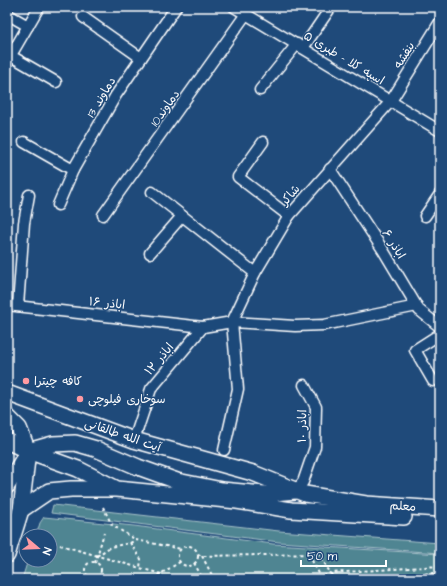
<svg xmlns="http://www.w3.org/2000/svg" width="447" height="586" viewBox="0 0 447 586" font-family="'Architects Daughter','Playpen Sans Arabic',sans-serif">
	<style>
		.green { fill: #4f8592; stroke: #a7c2c8 }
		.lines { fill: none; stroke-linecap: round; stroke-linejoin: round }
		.street-casing { stroke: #fff; stroke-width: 13 }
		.primary-casing { stroke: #fff; stroke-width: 18 }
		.path { stroke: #fff; stroke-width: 2; stroke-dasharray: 3 3; stroke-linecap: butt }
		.street { stroke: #1f4a7a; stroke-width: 10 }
		.primary { stroke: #1f4a7a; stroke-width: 15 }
		.poi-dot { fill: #ff9aa2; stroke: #1f4a7a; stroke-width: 1.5 }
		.labels { text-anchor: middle; stroke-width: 3; stroke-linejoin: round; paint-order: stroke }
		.street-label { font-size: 12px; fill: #fff; stroke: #1f4a7a }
		.poi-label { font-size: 12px; fill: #fff; stroke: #1f4a7a; text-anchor: start }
	</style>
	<rect width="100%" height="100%" fill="#1f4a7a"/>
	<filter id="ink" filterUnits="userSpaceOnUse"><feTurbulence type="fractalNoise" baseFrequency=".025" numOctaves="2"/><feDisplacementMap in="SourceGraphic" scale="8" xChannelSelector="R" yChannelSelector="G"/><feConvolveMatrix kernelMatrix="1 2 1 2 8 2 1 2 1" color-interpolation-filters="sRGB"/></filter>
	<g filter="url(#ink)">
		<!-- green -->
		<g class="green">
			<polygon points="53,505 279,531 440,543 440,553 279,542 51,513"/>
			<polygon points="44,517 134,526 273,544 440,554 440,579 22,579 28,560 50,560 50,536 36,536 40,523"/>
		</g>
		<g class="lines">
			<!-- street casing -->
			<g class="street-casing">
				<g id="street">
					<polyline points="234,7 440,131"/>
					<polyline points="7,14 28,26"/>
					<polyline points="83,17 141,58"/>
					<polyline points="303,48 331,7"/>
					<polyline points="11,56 56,82"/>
					<polyline points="7,62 39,7"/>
					<polyline points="260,90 297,44"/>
					<polyline points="24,142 73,170"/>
					<polyline points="263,142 238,177 289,216"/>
					<polyline points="330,169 383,250 419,310 440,327"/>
					<polyline points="152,192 255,273"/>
					<polyline points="58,205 73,170 116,95 176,7"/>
					<polyline points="103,215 246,14"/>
					<polyline points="425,216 440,194"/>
					<polyline points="150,253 182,216"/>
					<polyline points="7,305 203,327"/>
					<polyline points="18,306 24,223 29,195"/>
					<polyline points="232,322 255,273 289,216 391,101 440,22"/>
					<polyline points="433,381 415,350 440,334"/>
					<polyline points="134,440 151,389 203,327 232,322 295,326 324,325 417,306"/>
					<polyline points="224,450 238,389 232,322"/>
					<polyline points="296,490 303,482 315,447 316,407 304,385"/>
				</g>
			</g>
			<!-- primary casing -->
			<g class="primary-casing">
				<g id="primary">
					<polyline points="7,393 134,440 253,473 305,494 366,504 440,509"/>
					<polyline points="7,416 19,428 28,451 21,510 7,555"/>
					<polyline points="7,441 28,451 78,469 117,489 237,501 291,510 404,517"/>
					<polyline points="7,486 28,451 53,444 75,443 96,449 138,467 177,481 222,490 264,494 295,491"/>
					<polyline points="21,510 49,491 71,489 114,489"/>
				</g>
			</g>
			<!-- path -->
			<g class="path">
				<polyline points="103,507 112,525 136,540"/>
				<polyline points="130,543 136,540 181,549"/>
				<polyline points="60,545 161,574"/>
				<circle cx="188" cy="556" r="10"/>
				<polyline points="198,554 202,556 319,554 334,579"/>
				<polyline points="309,555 322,579"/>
				<polyline points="97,556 110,547 130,543 141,559 140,568"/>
				<polyline points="202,556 214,579"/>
				<circle cx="93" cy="570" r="8"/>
				<polyline points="95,563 104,533"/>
				<polyline points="194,563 203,579"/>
				<polyline points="435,573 439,579"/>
				<polyline points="56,579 60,576 70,579"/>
				<polyline points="152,579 180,562"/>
				<polyline points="318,579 330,573 440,566"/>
				<polyline points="365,579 435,573 440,570"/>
			</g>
			<!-- street -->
			<use href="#street" class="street"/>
			<!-- primary -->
			<use href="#primary" class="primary"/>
		</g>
	</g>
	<!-- markers -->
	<g class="poi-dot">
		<circle cx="26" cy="381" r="4"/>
		<circle cx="80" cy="399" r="4"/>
	</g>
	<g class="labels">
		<!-- street labels -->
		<g class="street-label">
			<text transform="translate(404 55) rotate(-58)" y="4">بنفشه</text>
			<text transform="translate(344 58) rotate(31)" y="4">اسپه کلا - طبری ۵</text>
			<text transform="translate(101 97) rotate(-59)" y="4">دماوند 13</text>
			<text transform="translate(165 108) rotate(-55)" y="4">دماوند10</text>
			<text transform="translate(290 195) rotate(-49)" y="4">شاکر</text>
			<text transform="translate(394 244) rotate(58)" y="4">اباذر ۶</text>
			<text transform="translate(107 303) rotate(6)" y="4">اباذر ۱۶</text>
			<text transform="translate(159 359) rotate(-50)" y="4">اباذر ۱۲</text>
			<text transform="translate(302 426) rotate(-89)" y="4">اباذر ۱۰</text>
			<text transform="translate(123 435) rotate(19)" y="4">آیت الله طالقانی</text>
			<text transform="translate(403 506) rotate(4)" y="4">معلم</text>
		</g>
		<!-- poi labels -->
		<g class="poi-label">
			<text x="34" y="385">کافه چیترا</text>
			<text x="88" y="403">سوخاری فیلوچی</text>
		</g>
	</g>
	<!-- margin -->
	<rect width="447" height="586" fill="none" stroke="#1f4a7a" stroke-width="24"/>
	<rect x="12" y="12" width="423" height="562" fill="none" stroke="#fff" stroke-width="1.5" filter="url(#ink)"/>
	<!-- north arrow -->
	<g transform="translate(38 548) rotate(109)"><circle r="19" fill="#1f4a7a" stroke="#7992af"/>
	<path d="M0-3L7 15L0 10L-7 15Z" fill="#ff9aa2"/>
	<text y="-6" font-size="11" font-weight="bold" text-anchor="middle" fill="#ffffff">N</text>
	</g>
	<!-- scale -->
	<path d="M301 560v6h85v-6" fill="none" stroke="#ffffff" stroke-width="2"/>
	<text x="307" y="560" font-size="12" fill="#ffffff" stroke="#1f4a7a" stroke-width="3" paint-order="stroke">50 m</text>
</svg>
